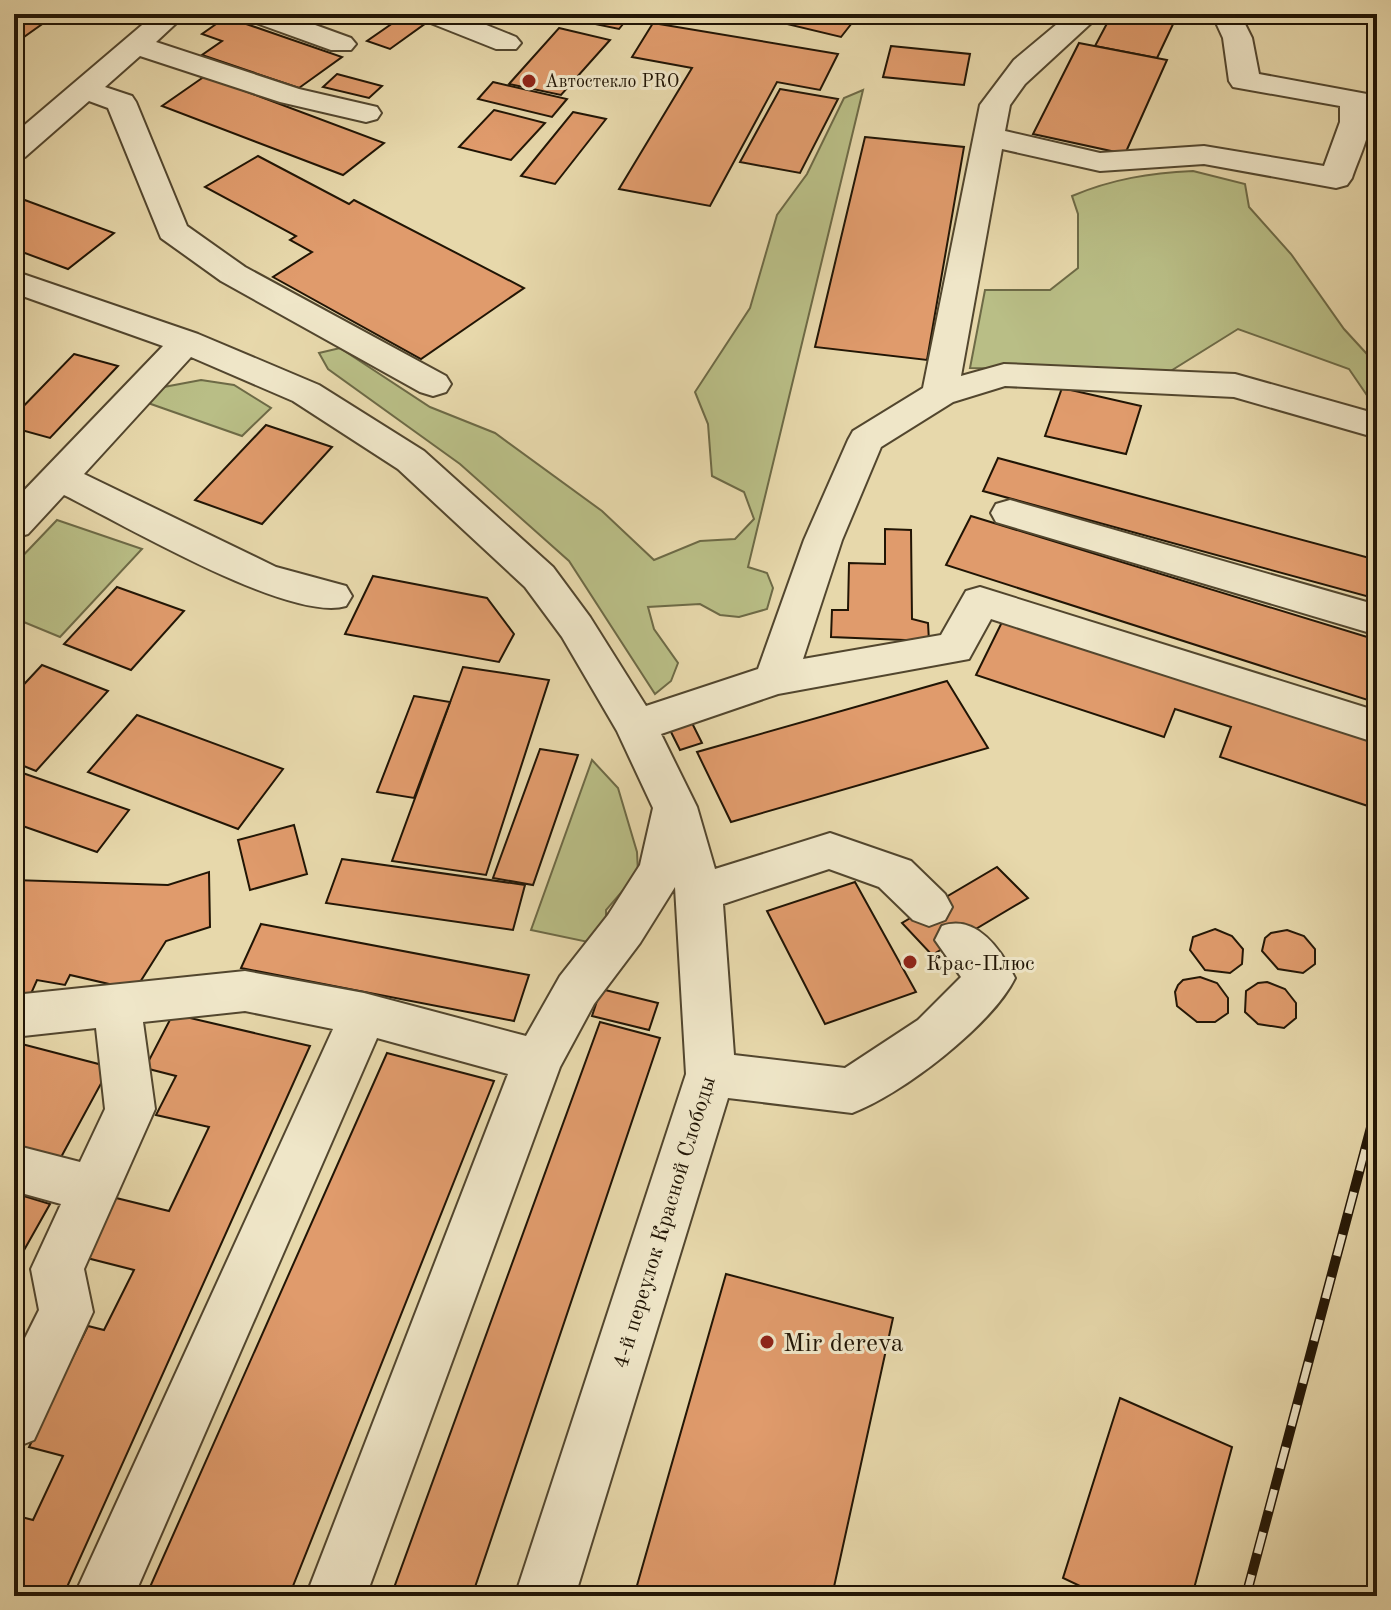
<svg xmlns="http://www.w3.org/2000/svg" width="1391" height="1610" viewBox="0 0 1391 1610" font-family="'Old Standard TT',serif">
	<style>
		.green { fill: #b9be86; stroke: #6d6a46; stroke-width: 2 }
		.building { fill: #e09b6c; stroke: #211505; stroke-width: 2 }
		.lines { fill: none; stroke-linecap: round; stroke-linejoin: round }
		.minor-casing { stroke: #52462e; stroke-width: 4 }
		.minor { fill: #efe6c8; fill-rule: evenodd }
		.rail-casing { stroke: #211505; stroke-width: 10 }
		.rail { stroke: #efe6c8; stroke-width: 7; stroke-dasharray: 22; stroke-linecap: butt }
		.poi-dot { fill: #8f2418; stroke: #efe6c8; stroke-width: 3 }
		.labels { text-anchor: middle; stroke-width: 6; stroke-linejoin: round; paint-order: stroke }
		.far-poi-label { font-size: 18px; fill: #211505; stroke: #efe6c8; text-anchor: start }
		.poi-label { font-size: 22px; fill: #211505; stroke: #efe6c8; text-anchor: start }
		.street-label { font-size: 22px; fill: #211505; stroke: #efe6c8 }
		.near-poi-label { font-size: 26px; fill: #211505; stroke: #efe6c8; text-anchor: start }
	</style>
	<rect width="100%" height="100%" fill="#e7d8ab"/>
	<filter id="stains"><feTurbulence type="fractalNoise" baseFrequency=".0025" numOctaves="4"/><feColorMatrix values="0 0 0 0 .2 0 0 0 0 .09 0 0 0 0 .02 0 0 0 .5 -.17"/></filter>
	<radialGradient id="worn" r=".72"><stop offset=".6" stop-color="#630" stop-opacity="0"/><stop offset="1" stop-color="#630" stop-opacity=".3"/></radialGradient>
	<!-- green -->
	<g class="green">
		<polygon points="863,90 748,567 767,573 773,588 767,609 739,617 720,615 700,604 648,607 654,629 678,663 671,681 655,694 569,561 460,464 328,369 319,353 340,348 430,407 495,433 602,511 654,560 700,541 735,539 754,519 744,492 712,476 708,424 695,392 750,308 777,215 807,174 844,98"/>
		<path d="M1193,171L1245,184L1249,207L1291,254L1344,329L1377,365V410L1349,369L1238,329L1169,372L970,368L985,290H1050L1078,268V214L1072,196C1112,179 1150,173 1193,171Z"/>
		<polygon points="201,380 234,385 271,408 242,436 148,403 164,387"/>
		<polygon points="57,520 142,549 60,637 14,618 14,565"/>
		<polygon points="592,760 618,788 637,852 638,873 606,910 606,926 588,942 531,930"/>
	</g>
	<!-- building -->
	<g class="building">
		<polygon points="14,14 51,14 55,15 14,44"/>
		<polygon points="547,14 631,14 619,29"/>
		<polygon points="745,14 859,14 841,37"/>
		<polygon points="1112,14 1157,14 1176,18 1157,58 1095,46"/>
		<polygon points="403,16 426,23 390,49 367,41"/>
		<polygon points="226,17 342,57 299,88 202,55 222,41 202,34"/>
		<polygon points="653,23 838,54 820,90 777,82 710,206 619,189 692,68 632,57"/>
		<polygon points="559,28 610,40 561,95 509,84"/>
		<polygon points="1079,43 1167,60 1125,154 1033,134"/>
		<polygon points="891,46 970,54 964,85 883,77"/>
		<polygon points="337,74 382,86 369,98 323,87"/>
		<polygon points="205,76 384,143 343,175 162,106"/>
		<polygon points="493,82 567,99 552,117 478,99"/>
		<polygon points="780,89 838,99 800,173 740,162"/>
		<polygon points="494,110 545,123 511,160 459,147"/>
		<polygon points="573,112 606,119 555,184 521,176"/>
		<polygon points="865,137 964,147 927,360 815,347"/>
		<polygon points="258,156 349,204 354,200 524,288 421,359 273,277 312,252 290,240 296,236 205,187"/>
		<polygon points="22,199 114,233 68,269 14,249 14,204"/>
		<polygon points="74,354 118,366 50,438 14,428 14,416"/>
		<polygon points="1062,388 1141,406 1126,454 1045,436"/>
		<polygon points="266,425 332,447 262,524 195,500"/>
		<polygon points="998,458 1377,560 1377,599 983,491"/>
		<polygon points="971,516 1377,640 1377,703 946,565"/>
		<polygon points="885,529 911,530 912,619 928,623 929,641 831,637 832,610 848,610 849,563 885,564"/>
		<polygon points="373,576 487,598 514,634 499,662 345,634"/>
		<polygon points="117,587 184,611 131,670 64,644"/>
		<polygon points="1004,618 1377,737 1377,809 1220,757 1231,727 1175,709 1164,737 976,675"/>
		<polygon points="42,665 108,691 36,771 14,762 14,695"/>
		<polygon points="463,667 549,680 486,875 392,861"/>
		<polygon points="947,681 988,748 731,822 697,752"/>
		<polygon points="414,696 450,702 414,798 377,792"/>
		<polygon points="137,715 283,769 238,829 88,772"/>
		<polygon points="692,723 702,743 680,750 670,730"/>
		<polygon points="540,749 578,755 533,885 493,878"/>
		<polygon points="14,770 129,810 97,852 14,823"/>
		<polygon points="294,825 307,874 250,890 238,840"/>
		<polygon points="342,859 525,885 513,930 326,903"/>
		<polygon points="997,867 1028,898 932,955 902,923"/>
		<polygon points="209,872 210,927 166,941 135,990 70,975 65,985 37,980 30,996 14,996 14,880 168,885"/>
		<polygon points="855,882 916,992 825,1024 767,911"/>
		<polygon points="261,924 529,975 514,1021 241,968"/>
		<polygon points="1215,929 1232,936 1243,949 1242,964 1230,973 1205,970 1190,950 1193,937"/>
		<polygon points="1287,930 1304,936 1315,949 1315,964 1303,973 1278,969 1262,951 1265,938 1271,933"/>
		<polygon points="1200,977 1217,983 1228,998 1228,1013 1215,1022 1197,1022 1177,1006 1175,992 1178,985 1183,980"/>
		<polygon points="1267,982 1285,989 1296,1003 1296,1018 1284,1028 1258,1024 1245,1012 1246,991 1258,983"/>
		<polygon points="601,989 658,1003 649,1030 592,1016"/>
		<polygon points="173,1014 310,1046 63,1596 14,1596 14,1515 33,1520 63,1456 29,1447 88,1326 104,1330 134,1270 83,1257 112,1197 169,1211 209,1127 156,1115 176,1076 145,1068"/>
		<polygon points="600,1022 660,1038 472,1596 391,1596"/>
		<polygon points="14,1042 110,1067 60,1159 14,1147"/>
		<polygon points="387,1053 494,1081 289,1596 146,1596"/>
		<polygon points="14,1193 50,1204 14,1268"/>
		<polygon points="726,1274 893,1318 832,1596 634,1596"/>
		<polygon points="1120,1398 1232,1447 1192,1596 1101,1596 1063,1578"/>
	</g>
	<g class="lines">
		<!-- minor casing -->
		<g class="minor-casing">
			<g id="minor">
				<polygon points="155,14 186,14 156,42 299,89 377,107 381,113 377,119 366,122 280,102 140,56 105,87 132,96 136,102 187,226 245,267 446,376 451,384 446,392 433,396 420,392 221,281 161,238 108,108 89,101 25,157 14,159 14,134"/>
				<polygon points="244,14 285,14 351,38 356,44 351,50 331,50 248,20"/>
				<polygon points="419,14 459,14 516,37 521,43 516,49 496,49 423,20"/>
				<path d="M1069,14H1101L1025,84L1010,105L1005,131L1100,153L1204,146L1324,166L1340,122V106L1233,87L1229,81L1223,38L1212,14H1240L1252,38L1259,74L1367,94C1381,115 1359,156 1352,178L1347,185L1336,188L1204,164L1100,171L1002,149L961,376L1004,364L1235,374L1377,414V438L1234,397L1005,386L953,402L881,447L842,540L803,659L941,635L966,591L980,587L1377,711V743L991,619L969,659L778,694L661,734L697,807L715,869L830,833L911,861L945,894L952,907L945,920L929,926L913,920L879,887L829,869L723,904L734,1055L845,1068L918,1020L961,977L935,940L942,926C976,914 1001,949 1015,978C992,1025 901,1095 852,1113L728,1098L575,1596H515L686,1074L675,887L640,943L594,1004L560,1067L366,1596H306L508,1074L377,1038L134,1596H74L333,1029L245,1011L143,1022L155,1109L84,1269L93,1312L34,1440L14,1448V1360L39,1310L31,1269L61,1204L14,1191V1145L80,1162L105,1109L96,1028L14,1037V995L245,971L364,993L526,1036L560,976L608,915L640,865L653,808L617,731L562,637L525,587L398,469L293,401L191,357L84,474L276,567L346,586L352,596L346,606C290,623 121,523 64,495L28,534L14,538V501L163,346L14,293V271L198,334L319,385L424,451L553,567L590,617L646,706L758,669L804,540L848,440L853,431L923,388L980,105L1014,60Z"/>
				<polygon points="1010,500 1377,605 1377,635 996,522 991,513 996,504"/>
			</g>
		</g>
		<!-- minor -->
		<use href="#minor" class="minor"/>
		<!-- rail casing -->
		<g class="rail-casing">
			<polyline id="rail" points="1246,1596 1377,1105"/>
		</g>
		<!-- rail -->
		<use href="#rail" class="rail"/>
	</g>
	<!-- markers -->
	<g class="poi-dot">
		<circle cx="529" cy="81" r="8"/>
		<circle cx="910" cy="962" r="8"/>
		<circle cx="767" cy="1342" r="8"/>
	</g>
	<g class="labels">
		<!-- far-poi labels -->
		<g class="far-poi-label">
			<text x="545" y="87">Автостекло PRO</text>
		</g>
		<!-- poi labels -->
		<g class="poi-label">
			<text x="926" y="970">Крас-Плюс</text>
		</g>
		<!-- street labels -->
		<g class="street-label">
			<text transform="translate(663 1222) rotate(-73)" y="8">4-й переулок Красной Слободы</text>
		</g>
		<!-- near-poi labels -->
		<g class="near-poi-label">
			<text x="783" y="1351">Mir dereva</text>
		</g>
	</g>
	<!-- margin -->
	<rect width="1391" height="1610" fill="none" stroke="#e7d8ab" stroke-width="48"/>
	<rect x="16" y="16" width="1359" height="1578" fill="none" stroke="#211505" stroke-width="4"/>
	<rect x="24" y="24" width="1343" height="1562" fill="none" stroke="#211505" stroke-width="2"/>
	<rect width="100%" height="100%" filter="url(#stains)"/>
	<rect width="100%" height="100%" fill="url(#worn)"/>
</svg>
